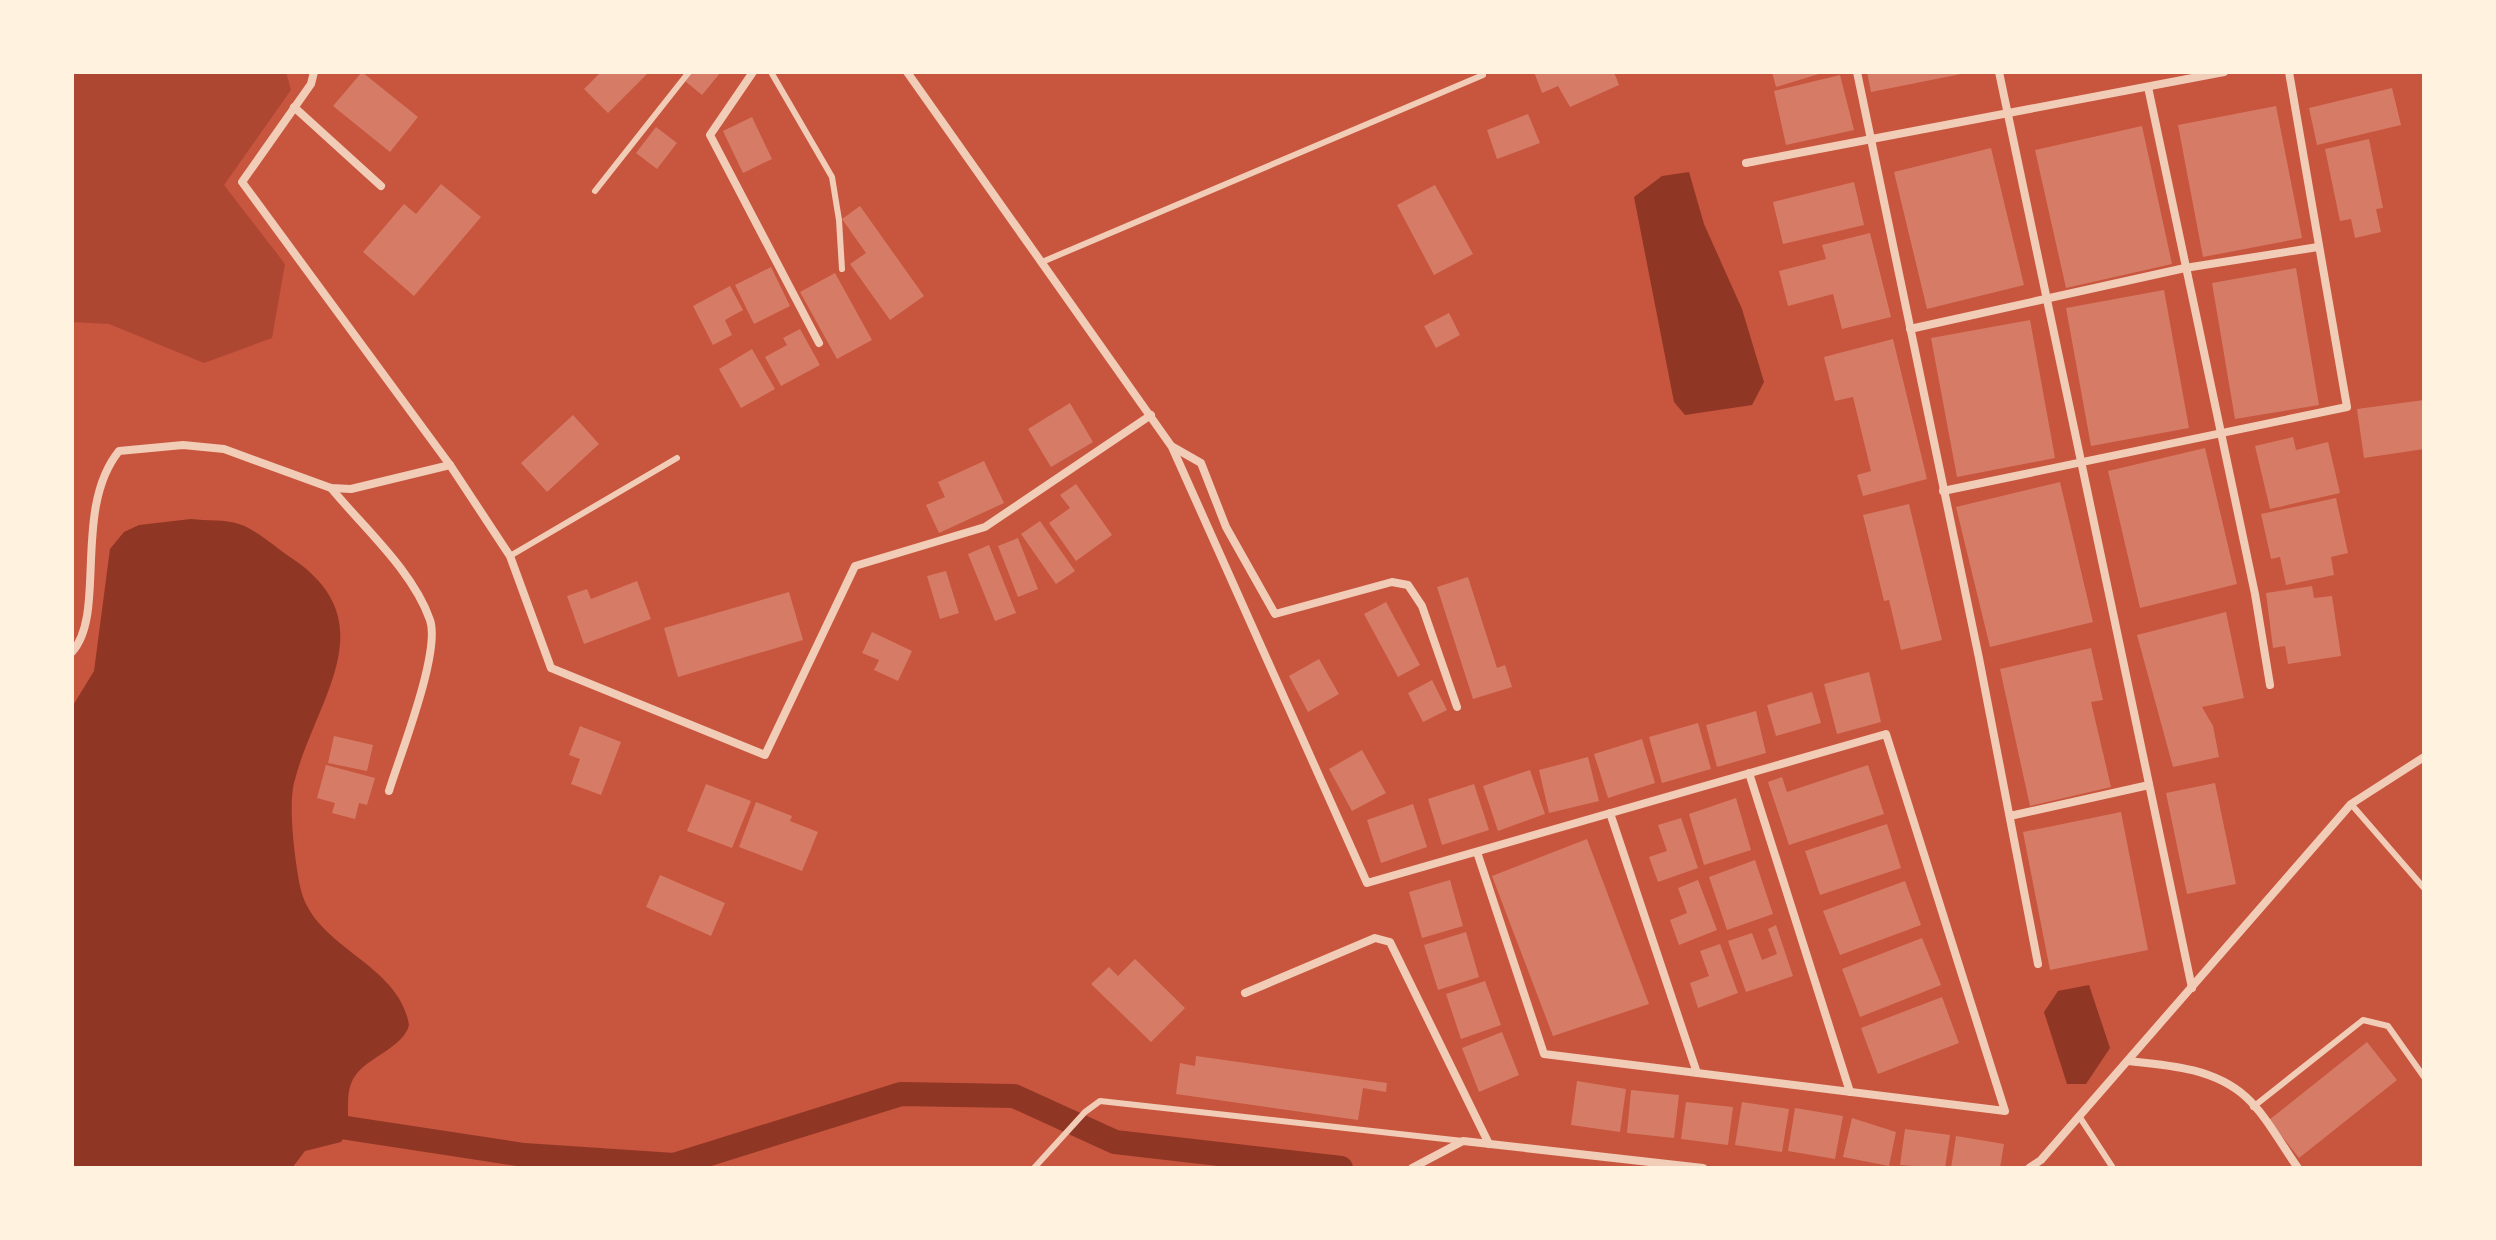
<svg xmlns="http://www.w3.org/2000/svg" width="2496" height="1240" viewBox="0 0 2496 1240" font-family="'Alegreya Sans',sans-serif">
	<style>
		.green { fill: #ae4732 }
		.water { fill: #8f3625 }
		.lines { fill: none; stroke-linecap: round; stroke-linejoin: round }
		.canal { stroke: #8f3625; stroke-width: 24 }
		.building { fill: #d67c66 }
		.service { stroke: #f1ccb7; stroke-width: 6 }
		.minor { stroke: #f1ccb7; stroke-width: 8 }
	</style>
	<rect width="100%" height="100%" fill="#c8553d"/>
	<!-- green -->
	<polygon class="green" points="72,72 286,72 291,90 224,185 285,264 272,338 204,363 109,324 72,322"/>
	<!-- water -->
	<g class="water">
		<polygon points="1689,172 1704,224 1742,309 1764,382 1752,405 1685,415 1674,402 1634,197 1662,176"/>
		<path d="M191,519C206,521 225,519 239,524C257,530 275,547 290,557C389,622 315,699 294,783C288,807 295,861 300,886C312,948 399,962 409,1025C404,1047 368,1057 355,1076C341,1096 355,1123 341,1142L305,1151L292,1168H72V707L94,671L110,549L124,532L139,525Z"/>
		<polygon points="2089,985 2110,1048 2086,1084 2067,1084 2044,1012 2058,991"/>
	</g>
	<g class="lines">
		<!-- canal -->
		<polyline class="canal" points="347,1128 524,1155 674,1165 901,1094 1014,1096 1115,1142 1341,1168"/>
	</g>
	<!-- building -->
	<g class="building">
		<polygon points="362,72 418,117 390,152 333,106"/>
		<polygon points="601,72 649,72 608,113 584,89"/>
		<polygon points="692,72 721,72 702,95 685,81"/>
		<polygon points="1534,72 1614,72 1619,85 1570,107 1558,86 1542,93"/>
		<polygon points="1772,72 1822,72 1822,73 1776,87"/>
		<polygon points="1867,72 1966,72 1966,73 1871,92"/>
		<polygon points="1840,75 1854,130 1786,145 1774,91"/>
		<polygon points="2392,88 2401,125 2317,145 2309,108"/>
		<polygon points="2276,106 2302,238 2203,257 2178,125"/>
		<polygon points="1528,114 1540,143 1497,159 1487,130"/>
		<polygon points="752,117 772,159 743,173 723,131"/>
		<polygon points="2142,126 2172,264 2066,288 2035,150"/>
		<polygon points="656,127 677,143 657,169 636,153"/>
		<polygon points="2369,139 2383,208 2376,209 2381,232 2355,238 2351,219 2340,221 2325,149"/>
		<polygon points="1991,148 2024,285 1927,309 1894,172"/>
		<polygon points="1854,182 1864,225 1783,244 1773,202"/>
		<polygon points="441,184 481,217 414,296 363,252 404,204 416,214"/>
		<polygon points="1435,185 1473,254 1434,275 1397,205"/>
		<polygon points="860,206 924,296 890,320 850,264 866,253 842,219"/>
		<polygon points="1870,233 1891,317 1842,329 1833,294 1788,306 1779,271 1826,259 1822,245"/>
		<polygon points="771,267 790,306 754,324 735,285"/>
		<polygon points="2296,268 2319,405 2235,419 2212,283"/>
		<polygon points="835,273 872,340 837,359 800,292"/>
		<polygon points="730,286 743,310 725,320 732,335 713,345 693,306"/>
		<polygon points="2164,290 2189,428 2091,446 2066,308"/>
		<polygon points="1449,313 1460,335 1436,348 1424,326"/>
		<polygon points="2030,320 2055,458 1957,477 1931,338"/>
		<polygon points="800,329 820,365 781,386 765,357 787,345 783,338"/>
		<polygon points="1893,339 1927,479 1863,496 1857,475 1871,471 1853,397 1835,401 1824,357"/>
		<polygon points="752,349 775,389 741,408 719,369"/>
		<polygon points="2424,400 2424,449 2364,458 2357,409"/>
		<polygon points="1070,403 1093,442 1051,467 1028,429"/>
		<polygon points="573,415 599,444 547,492 521,463"/>
		<polygon points="2293,437 2296,450 2328,442 2340,493 2270,509 2255,446"/>
		<polygon points="2205,448 2237,584 2140,608 2108,471"/>
		<polygon points="984,461 1004,503 939,533 926,505 945,497 938,482"/>
		<polygon points="2060,482 2093,622 1990,647 1956,507"/>
		<polygon points="1076,484 1112,535 1076,561 1049,523 1070,508 1060,495"/>
		<polygon points="2336,498 2348,553 2331,557 2334,575 2286,585 2280,557 2271,559 2261,514"/>
		<polygon points="1909,504 1942,640 1901,650 1889,600 1884,601 1863,515"/>
		<polygon points="1040,521 1075,571 1056,584 1021,534"/>
		<polygon points="1018,538 1038,589 1018,597 998,546"/>
		<polygon points="989,545 1016,613 995,621 968,554"/>
		<polygon points="946,571 959,613 940,619 927,576"/>
		<polygon points="1468,577 1497,668 1505,665 1512,687 1473,699 1437,587"/>
		<polygon points="637,581 651,619 584,644 567,596 587,589 591,599"/>
		<polygon points="2312,586 2314,598 2332,596 2341,656 2288,664 2285,646 2273,648 2266,593"/>
		<polygon points="789,592 803,640 678,677 664,628"/>
		<polygon points="1386,602 1420,665 1398,677 1364,614"/>
		<polygon points="2226,612 2244,698 2202,707 2213,726 2219,757 2173,767 2137,635"/>
		<polygon points="872,632 912,651 898,681 874,670 879,660 862,653"/>
		<polygon points="2091,648 2103,700 2091,702 2111,787 2030,806 2000,669"/>
		<polygon points="1319,659 1339,694 1308,712 1289,676"/>
		<polygon points="1869,672 1881,722 1837,734 1824,684"/>
		<polygon points="1432,680 1447,710 1423,722 1408,693"/>
		<polygon points="1812,692 1821,723 1776,736 1767,705"/>
		<polygon points="1756,711 1766,753 1717,767 1706,725"/>
		<polygon points="1698,723 1711,769 1662,783 1649,737"/>
		<polygon points="580,726 621,742 601,795 571,784 580,759 569,755"/>
		<polygon points="334,736 373,745 367,771 328,763"/>
		<polygon points="1642,739 1655,783 1608,798 1594,754"/>
		<polygon points="1362,750 1386,793 1352,811 1329,769"/>
		<polygon points="1588,757 1599,801 1549,813 1539,770"/>
		<polygon points="326,765 375,778 367,805 359,803 355,819 332,813 335,803 317,798"/>
		<polygon points="1868,765 1884,814 1789,845 1768,782 1782,777 1787,792"/>
		<polygon points="1530,770 1545,814 1498,831 1483,786"/>
		<polygon points="2215,783 2236,884 2187,894 2166,793"/>
		<polygon points="706,784 751,801 732,848 687,831"/>
		<polygon points="1474,784 1489,830 1442,845 1428,799"/>
		<polygon points="1736,798 1751,850 1704,865 1689,814"/>
		<polygon points="756,802 792,816 790,821 818,832 802,871 739,847"/>
		<polygon points="1413,804 1427,847 1381,863 1367,820"/>
		<polygon points="2121,812 2148,950 2050,970 2023,832"/>
		<polygon points="1681,818 1698,868 1658,882 1649,857 1667,851 1658,825"/>
		<polygon points="1887,824 1901,868 1820,895 1805,851"/>
		<polygon points="1587,839 1649,1004 1553,1036 1492,876"/>
		<polygon points="1755,860 1773,914 1727,930 1709,877"/>
		<polygon points="660,875 725,903 711,936 646,907"/>
		<polygon points="1450,880 1463,926 1422,938 1409,892"/>
		<polygon points="1698,880 1717,930 1679,945 1670,920 1687,913 1678,888"/>
		<polygon points="1905,881 1921,925 1840,955 1823,911"/>
		<polygon points="1776,925 1793,976 1746,992 1728,941 1752,933 1762,960 1777,954 1768,929"/>
		<polygon points="1466,932 1479,977 1438,990 1424,945"/>
		<polygon points="1922,938 1941,985 1860,1017 1842,969"/>
		<polygon points="1720,944 1738,993 1698,1008 1690,983 1709,976 1700,951"/>
		<polygon points="1135,959 1185,1008 1151,1042 1091,984 1109,967 1118,976"/>
		<polygon points="1485,981 1501,1025 1461,1039 1446,994"/>
		<polygon points="1942,997 1959,1043 1878,1074 1861,1028"/>
		<polygon points="1502,1032 1519,1075 1479,1092 1462,1048"/>
		<polygon points="2367,1042 2397,1080 2299,1158 2269,1120"/>
		<polygon points="1196,1056 1387,1083 1386,1092 1363,1088 1358,1120 1176,1094 1180,1063 1195,1066"/>
		<polygon points="1577,1081 1626,1089 1620,1132 1571,1125"/>
		<polygon points="1631,1090 1679,1095 1674,1138 1627,1133"/>
		<polygon points="1686,1102 1733,1107 1728,1145 1681,1139"/>
		<polygon points="1742,1102 1789,1109 1782,1152 1735,1145"/>
		<polygon points="1795,1108 1843,1116 1835,1159 1788,1151"/>
		<polygon points="1852,1118 1896,1132 1889,1166 1843,1157"/>
		<polygon points="1905,1129 1950,1135 1945,1168 1900,1165"/>
		<polygon points="1956,1136 2004,1144 2000,1168 1951,1168"/>
	</g>
	<g class="lines">
		<!-- service -->
		<g class="service">
			<polyline points="771,72 832,177 839,220 842,269"/>
			<polyline points="595,191 689,72"/>
			<polyline points="1042,262 1483,75"/>
			<polyline points="510,556 677,458"/>
			<polyline points="2351,804 2424,888"/>
			<polyline points="2253,1107 2363,1020 2388,1026 2424,1077"/>
			<polyline points="2079,1116 2113,1168"/>
			<polyline points="1034,1168 1085,1112 1100,1101 1463,1141"/>
		</g>
		<!-- minor -->
		<g class="minor">
			<polyline points="314,72 311,84 242,182 450,465 510,556 551,668 765,755 855,566 985,527 1151,415"/>
			<polyline points="753,72 710,135 819,343"/>
			<polyline points="907,72 1172,447 1367,883 1886,734 2005,1111 1544,1054 1477,852"/>
			<polyline points="1857,72 1979,658 2038,964"/>
			<polyline points="1999,72 2192,988"/>
			<polyline points="2148,87 2255,594 2270,685"/>
			<polyline points="294,107 381,186"/>
			<polyline points="1746,163 2224,72"/>
			<polyline points="1910,329 2185,268 2318,247"/>
			<polyline points="1173,447 1201,463 1226,527 1275,614 1392,582 1408,585 1422,606 1457,707"/>
			<path d="M331,488C364,528 413,571 430,620C441,652 400,755 389,791"/>
			<polyline points="1943,491 2347,407 2289,72"/>
			<path d="M72,652C107,614 72,509 119,451L183,445L224,449L331,488L351,489L450,465"/>
			<polyline points="1749,773 1850,1092"/>
			<polyline points="1610,813 1697,1073"/>
			<polyline points="2010,816 2149,785"/>
			<polyline points="1245,993 1375,938 1390,942 1489,1144"/>
			<path d="M2128,1061C2168,1065 2214,1068 2246,1097C2266,1115 2282,1146 2298,1168"/>
			<polyline points="1412,1168 1463,1141 1703,1168"/>
			<polyline points="2029,1168 2041,1160 2351,804 2424,757"/>
		</g>
	</g>
	<!-- border -->
	<rect width="2496" height="1240" fill="none" stroke="#fff3e0" stroke-width="148"/>
</svg>
